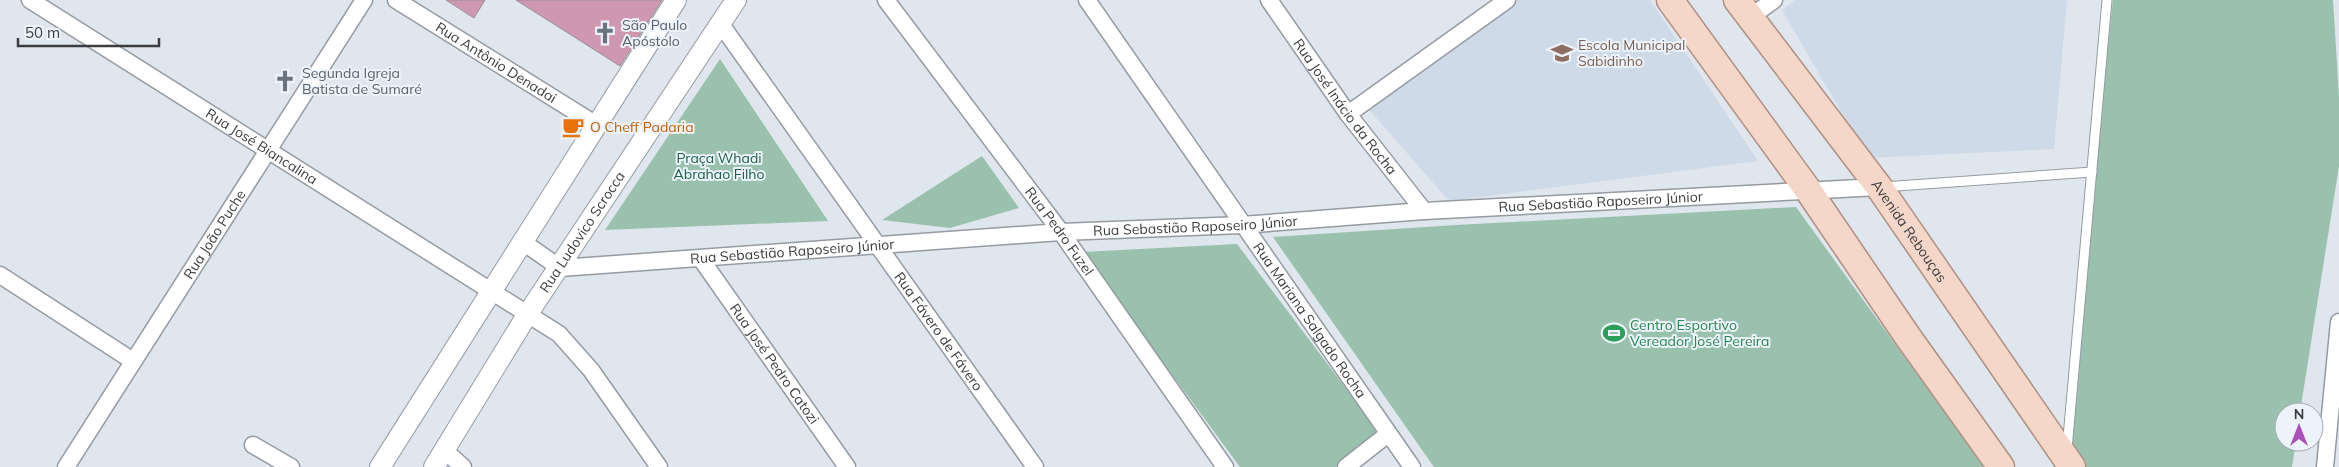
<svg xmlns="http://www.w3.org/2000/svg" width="2339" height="467" viewBox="0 0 2339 467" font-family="Mulish,sans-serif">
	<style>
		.built { fill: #cedae7 }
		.green { fill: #99c1ad }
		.building { fill: #d098b0; stroke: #988f92 }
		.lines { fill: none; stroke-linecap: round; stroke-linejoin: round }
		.service-casing { stroke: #959ba2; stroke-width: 11 }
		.minor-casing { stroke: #959ba2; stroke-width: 19 }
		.tertiary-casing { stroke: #959ba2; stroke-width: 22 }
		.primary-casing { stroke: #b08f83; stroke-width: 29 }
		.service { stroke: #fff; stroke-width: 9 }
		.minor { stroke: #fff; stroke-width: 16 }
		.tertiary { stroke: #fff; stroke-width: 20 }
		.primary { stroke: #f5d7ca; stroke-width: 26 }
		.labels { text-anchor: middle; stroke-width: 4; stroke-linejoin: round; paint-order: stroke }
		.worship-label { font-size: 14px; fill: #5b616d; stroke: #edf3fa; text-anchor: start }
		.education-label { font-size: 14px; fill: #785e54; stroke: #edf3fa; text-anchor: start }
		.street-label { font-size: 14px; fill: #3a3c3f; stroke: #edf3fa }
		.food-label { font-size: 14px; fill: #c56008; stroke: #edf3fa; text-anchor: start }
		.park-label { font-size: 14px; fill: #1a6145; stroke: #edf3fa }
		.leisure-label { font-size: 14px; fill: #27864d; stroke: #edf3fa; text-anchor: start }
	</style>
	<rect width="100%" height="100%" fill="#dfe6ed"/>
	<!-- built -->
	<g class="built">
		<polygon points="1512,0 1650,0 1758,161 1449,201 1365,105"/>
		<polygon points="1795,0 2067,0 2054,149 1868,158 1782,10"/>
	</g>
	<!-- green -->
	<g class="green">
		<polygon points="2113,0 2333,0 2339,97 2339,166 2300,412 2284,412 2284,442 2296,442 2292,467 2079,467 2062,443"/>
		<polygon points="720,59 828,221 605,230"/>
		<polygon points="982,156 1019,208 950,228 882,220"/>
		<polygon points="1796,207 1984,467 1434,467 1273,237 1456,225"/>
		<polygon points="1237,244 1378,431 1336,467 1240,467 1082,252"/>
	</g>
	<!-- building -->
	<g class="building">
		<polygon points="446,0 485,0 474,18"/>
		<polygon points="516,0 662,0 620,66"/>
	</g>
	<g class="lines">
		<!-- service casing -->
		<g class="service-casing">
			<g id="service">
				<polyline points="1883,187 2092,172"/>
				<polyline points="2067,449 2107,0"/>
			</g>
		</g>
		<!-- minor casing -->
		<g class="minor-casing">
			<g id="minor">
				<path id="s1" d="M30,0L559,334L591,370L659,467"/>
				<path id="s2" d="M396,0L595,124"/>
				<path id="s3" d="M886,0L1061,232L1225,467"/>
				<path id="s4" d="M1087,0L1412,467"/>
				<path id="s5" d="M1269,0L1348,114L1424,211"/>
				<polyline points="1749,18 1774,0"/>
				<path id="s6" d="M720,23L1035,467"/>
				<polyline points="1348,114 1507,0"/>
				<path id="s7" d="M523,242L560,268L1061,232L1242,225L1424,211L1879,187"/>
				<path id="s8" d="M701,259L847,467"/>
				<polyline points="0,275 133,361"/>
				<polyline points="253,445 291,467"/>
				<polyline points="444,450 463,467"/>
				<path id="s9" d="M66,467L364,0"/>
				<polyline points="1346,467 1388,434"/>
				<polyline points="2325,467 2339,322"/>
			</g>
		</g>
		<!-- tertiary casing -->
		<g class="tertiary-casing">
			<g id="tertiary">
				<polyline points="380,467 676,0"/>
				<path id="s10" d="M434,467L527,315L736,0"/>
			</g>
		</g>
		<!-- primary casing -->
		<g class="primary-casing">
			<g id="primary">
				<polyline points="1670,0 1808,190 1908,337 2001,467"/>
				<path id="s11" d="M1737,0L1879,187L2072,467"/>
			</g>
		</g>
		<!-- service -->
		<use href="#service" class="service"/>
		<!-- minor -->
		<use href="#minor" class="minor"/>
		<!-- tertiary -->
		<use href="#tertiary" class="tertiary"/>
		<!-- primary -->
		<use href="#primary" class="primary"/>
	</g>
	<!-- icons -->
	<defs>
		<g id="church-bare" transform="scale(1.725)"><path d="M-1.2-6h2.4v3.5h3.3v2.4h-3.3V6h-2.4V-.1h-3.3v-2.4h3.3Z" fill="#6b7280" stroke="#edf3fa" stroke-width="2.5" paint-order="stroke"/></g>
		<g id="school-bare" transform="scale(1.725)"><path d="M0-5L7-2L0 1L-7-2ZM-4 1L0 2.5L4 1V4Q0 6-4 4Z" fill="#8d6e63" stroke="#edf3fa" stroke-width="2.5" paint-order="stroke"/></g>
		<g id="cafe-bare" transform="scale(1.725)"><path d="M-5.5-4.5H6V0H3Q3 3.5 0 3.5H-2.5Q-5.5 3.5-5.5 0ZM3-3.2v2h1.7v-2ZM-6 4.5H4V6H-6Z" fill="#e8710a" stroke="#edf3fa" stroke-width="2.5" paint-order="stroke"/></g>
		<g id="stadium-bare" transform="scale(1.725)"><path d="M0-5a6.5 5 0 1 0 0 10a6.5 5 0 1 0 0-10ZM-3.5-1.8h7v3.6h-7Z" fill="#2e9e5b" stroke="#edf3fa" stroke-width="2.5" paint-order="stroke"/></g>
	</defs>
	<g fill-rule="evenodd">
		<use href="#church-bare" x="605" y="33"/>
		<use href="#school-bare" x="1562" y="53"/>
		<use href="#church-bare" x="285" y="81"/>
		<use href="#cafe-bare" x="573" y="127"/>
		<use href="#stadium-bare" x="1614" y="333"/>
	</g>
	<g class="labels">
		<!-- worship labels -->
		<g class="worship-label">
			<text x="622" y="30">São Paulo<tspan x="622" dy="16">Apóstolo</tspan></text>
			<text x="302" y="78">Segunda Igreja<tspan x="302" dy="16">Batista de Sumaré</tspan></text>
		</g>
		<!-- education labels -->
		<g class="education-label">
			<text x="1578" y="50">Escola Municipal<tspan x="1578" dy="16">Sabidinho</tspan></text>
		</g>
		<!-- street labels -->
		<g class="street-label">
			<text dy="5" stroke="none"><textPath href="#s2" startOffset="118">Rua Antônio Denadai</textPath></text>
			<text dy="5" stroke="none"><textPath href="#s5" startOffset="131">Rua José Inácio da Rocha</textPath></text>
			<text dy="5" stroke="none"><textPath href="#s1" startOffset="274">Rua José Biancalina</textPath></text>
			<text dy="5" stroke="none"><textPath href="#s7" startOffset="1088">Rua Sebastião Raposeiro Júnior</textPath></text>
			<text dy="5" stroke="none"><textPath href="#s7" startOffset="682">Rua Sebastião Raposeiro Júnior</textPath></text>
			<text dy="5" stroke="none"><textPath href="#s3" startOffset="289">Rua Pedro Fuzel</textPath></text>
			<text dy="5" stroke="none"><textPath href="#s11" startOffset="288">Avenida Rebouças</textPath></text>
			<text dy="5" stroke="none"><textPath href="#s10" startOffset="278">Rua Ludovico Scrocca</textPath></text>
			<text dy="5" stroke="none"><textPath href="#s9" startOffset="276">Rua João Puche</textPath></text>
			<text dy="5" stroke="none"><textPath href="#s7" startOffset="278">Rua Sebastião Raposeiro Júnior</textPath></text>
			<text dy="5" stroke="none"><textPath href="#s4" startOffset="390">Rua Mariana Salgado Rocha</textPath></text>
			<text dy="5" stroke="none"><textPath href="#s6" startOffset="378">Rua Fávero de Fávero</textPath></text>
			<text dy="5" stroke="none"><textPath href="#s8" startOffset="128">Rua José Pedro Catozi</textPath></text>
		</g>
		<!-- food labels -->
		<g class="food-label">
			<text x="590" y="132">O Cheff Padaria</text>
		</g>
		<!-- park labels -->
		<g class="park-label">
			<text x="719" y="163">Praça Whadi<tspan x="719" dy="16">Abrahao Filho</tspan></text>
		</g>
		<!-- leisure labels -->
		<g class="leisure-label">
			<text x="1630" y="330">Centro Esportivo<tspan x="1630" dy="16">Vereador José Pereira</tspan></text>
		</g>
	</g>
	<!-- north arrow -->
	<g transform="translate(2299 427)"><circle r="24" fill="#edf3fa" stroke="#a5aaaf"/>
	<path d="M0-4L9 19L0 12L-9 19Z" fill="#a94fbb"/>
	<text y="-8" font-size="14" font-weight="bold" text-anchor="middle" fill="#3a3c3f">N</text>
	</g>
	<!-- scale -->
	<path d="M18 38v8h141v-8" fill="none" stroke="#3a3c3f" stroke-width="2.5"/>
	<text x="25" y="38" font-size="15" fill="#3a3c3f" stroke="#edf3fa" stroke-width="4" paint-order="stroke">50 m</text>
</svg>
